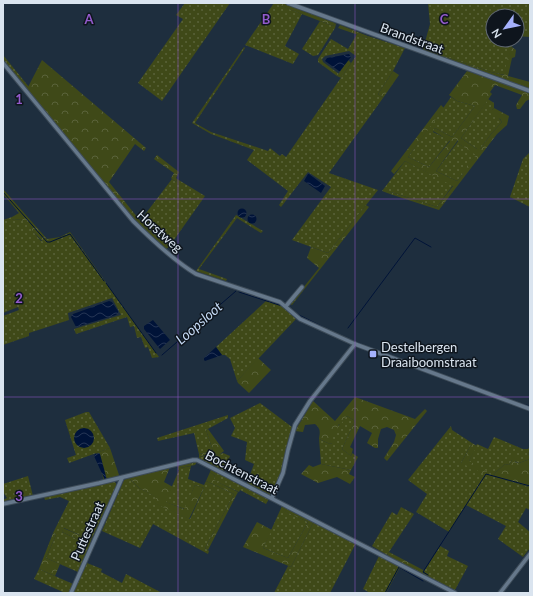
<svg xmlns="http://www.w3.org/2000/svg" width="533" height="596" viewBox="0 0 533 596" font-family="Lato,sans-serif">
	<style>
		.grass { fill: url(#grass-dots) }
		.forest { fill: url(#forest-crowns); fill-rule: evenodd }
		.water { fill: url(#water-waves) }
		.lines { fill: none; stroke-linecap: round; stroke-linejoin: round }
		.stream { stroke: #001338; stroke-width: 1 }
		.street-casing { stroke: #3e4c59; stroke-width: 5.5 }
		.street { stroke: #66788b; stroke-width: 3.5 }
		.grid { fill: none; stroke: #935acb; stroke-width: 1; stroke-opacity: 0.55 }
		.poi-dot { fill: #a5b1fc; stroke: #0e151d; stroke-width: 1.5 }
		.labels { text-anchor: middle; stroke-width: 3; stroke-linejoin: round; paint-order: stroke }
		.street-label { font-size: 13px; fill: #dae4ef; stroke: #0e151d }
		.poi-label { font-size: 13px; fill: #dae4ef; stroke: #0e151d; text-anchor: start }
		.water-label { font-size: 14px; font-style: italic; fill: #c4d9f4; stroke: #0e151d }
		.grid-label { font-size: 13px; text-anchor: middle; font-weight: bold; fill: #935acb; stroke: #0e151d; stroke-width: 3; stroke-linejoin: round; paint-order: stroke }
	</style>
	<defs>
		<pattern id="grass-dots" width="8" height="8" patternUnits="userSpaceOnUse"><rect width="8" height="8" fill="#3f4918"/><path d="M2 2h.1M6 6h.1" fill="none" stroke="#5a633a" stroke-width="1.8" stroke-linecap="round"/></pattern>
		<pattern id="forest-crowns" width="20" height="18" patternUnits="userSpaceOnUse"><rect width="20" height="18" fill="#3f4918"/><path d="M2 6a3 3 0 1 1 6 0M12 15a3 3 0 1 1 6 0" fill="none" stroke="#5a633a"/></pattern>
		<pattern id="water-waves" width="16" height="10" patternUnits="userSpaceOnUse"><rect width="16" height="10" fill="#001338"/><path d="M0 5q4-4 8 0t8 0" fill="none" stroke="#253555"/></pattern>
	</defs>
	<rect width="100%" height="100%" fill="#1e2e3e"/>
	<!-- grass -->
	<g class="grass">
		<polygon points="185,3 230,3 162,101 138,83 183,19 176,15"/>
		<polygon points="274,3 302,14 285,46 299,54 293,64 245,45"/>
		<polygon points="428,3 530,3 530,37 517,36 517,16 493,16 493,40 513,40 512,47 511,48 505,75 491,72 423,49 430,24"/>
		<polygon points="320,21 333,26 335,23 336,24 335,28 318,55 313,56 302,49"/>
		<polygon points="357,34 367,38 368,36 405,48 393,71 378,94 383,98 329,173 378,190 328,253 292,240 331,187 308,172 281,207 279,205 288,191 247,160 254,150 211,134 192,123 244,47 245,48 195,123 211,132 268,151 270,148 280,156 282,154 286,157 356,56 349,51 325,56 322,59 323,62 339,74 337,76 318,62 318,59 331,39 348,49"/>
		<polygon points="3,55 29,87 27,89 3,60"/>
		<polygon points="451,97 457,101 475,106 452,137 435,128 433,132 450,140 429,167 408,157"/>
		<polygon points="488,99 494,103 494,108 492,110 502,122 491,134 480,149 477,149 461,138"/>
		<polygon points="459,140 459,144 477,154 462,173 463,174 457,181 436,171"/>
		<polygon points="530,152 530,207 510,197 523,159"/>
		<polygon points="405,161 453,185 437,207 391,192 390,194 382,191"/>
		<polygon points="172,179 176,182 177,179 205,196 169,247 146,228 140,221"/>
		<polygon points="236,215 263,231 261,233 237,218 199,269 227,279 226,281 196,271"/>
		<polygon points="12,217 12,219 14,220 21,219 27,224 41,241 61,239 60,237 70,232 159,357 152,358 148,347 145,348 141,337 137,338 134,326 130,327 127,317 76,334 74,329 121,315 112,298 68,313 69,320 29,333 29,336 3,345 3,316 19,310 18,307 3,313 3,220"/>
		<polygon points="266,301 282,306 296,319 237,381 230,359 225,355 222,355 216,347"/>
		<path d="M260,403L292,427C289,440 280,491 269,495L247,483L254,464L245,460L247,442L231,436L235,428L230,418Z"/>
		<polygon points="86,412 89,412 110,448 69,463 67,458 76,455 65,420"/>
		<polygon points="228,415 228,418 206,430 213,451 199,454 194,433 158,441 157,438"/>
		<polygon points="347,416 355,421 342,449 351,456 352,453 358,457 351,470 321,464 319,439 330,444 332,443 332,433"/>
		<polygon points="451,426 452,430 472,443 461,463 469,461 477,444 488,449 494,437 523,449 528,449 530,447 530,452 528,453 530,459 519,463 512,460 509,465 505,464 495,473 494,476 528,487 530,485 530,510 526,508 518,522 530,532 530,548 523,557 498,539 506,526 466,505 449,532 416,512 427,494 408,480"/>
		<path d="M223,453L230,456L224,471L199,459V457C208,454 215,457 223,453Z"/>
		<polygon points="191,466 188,479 204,485 206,481 234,494 205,548 209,551 208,554 153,524 140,548 102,531 124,480 129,478 139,488 157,497 155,503 190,519 204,488 195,485 185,509 165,502 180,468"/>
		<polygon points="211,469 269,499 266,504 240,490 239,492 213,480 215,476 210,472"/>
		<polygon points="28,476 33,496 3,502 3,500 7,498 3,492 3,484"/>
		<polygon points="113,481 116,483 116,488 91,540 64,528 62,532 90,545 78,572 46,558 56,535 53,533 69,501 60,497 45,500 44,497"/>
		<polygon points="282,506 286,507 285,511 308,522 288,558 263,548"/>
		<polygon points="401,507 414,514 387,555 372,546 392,512 397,515"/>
		<polygon points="314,521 356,543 330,593 274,593 288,566 291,567"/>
		<polygon points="440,546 449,551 447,556 468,566 455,590 423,574 425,572 424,571"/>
		<polygon points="379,556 400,567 386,593 370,593 363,589"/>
		<polygon points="87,563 102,569 101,572 122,583 126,574 162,593 73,593"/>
		<polygon points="39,569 73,584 69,593 65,593 34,579"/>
	</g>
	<!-- forest -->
	<g class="forest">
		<polygon points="273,3 282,3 335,23 333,26"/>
		<polygon points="340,25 368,36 367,38 338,28"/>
		<path d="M512,47L516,50L515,57L512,58L508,76L530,82V99L526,101L520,109H517L516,105L522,95L495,85L490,92L492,94L461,138L477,149H480L491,134L502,122L500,119L492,116L490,112L494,108L509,116L507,125L497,134L439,210L390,194L391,192L437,207L453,186L405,161L394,174L391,171L441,105L444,108L408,157L429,167L450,141L433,131L435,128L452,137L475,106L457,101L449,95L467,71L524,91L526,87L423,51V49L491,72L504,75L509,51ZM458,140L459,144L476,155L461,173L463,174L457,181L436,171Z"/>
		<polygon points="42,60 146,148 144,151 135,144 109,182 146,228 169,247 166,249 137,223 27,89"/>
		<polygon points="348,60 351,63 341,78 337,76"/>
		<polygon points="393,71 399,75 383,98 378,94"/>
		<polygon points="157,155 179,172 176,178 177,179 176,182 171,178 174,173 154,159"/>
		<polygon points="3,189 47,239 60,237 61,239 46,245 21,219 14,220 12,219 12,217 19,213 3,194"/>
		<polygon points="366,205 369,207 292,305 290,304 319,268 307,258 311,247 328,253"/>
		<polygon points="258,358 271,370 249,393 238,383 237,381"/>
		<path d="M355,397L415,419L425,409L427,411L387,461L384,458L394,442L396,435L394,430L387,427L381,429L378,439V448H375L367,443L372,433L360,426L350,447L353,449L351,456L342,449L355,421L347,416L340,425L339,424L336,432L333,433L332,443L330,444L319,439C320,432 321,429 315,424L305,425L303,432L295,431L313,401L335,421Z"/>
		<polygon points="208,429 224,451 219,455 208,454 199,457 199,454 213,451 206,430"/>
		<polygon points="472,443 477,446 469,461 487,471 485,474 461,463"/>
		<polygon points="110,448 119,475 117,477 104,481 96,453"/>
		<polygon points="530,452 530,485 529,487 494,476 495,473 505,464 509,465 512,460 510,455 514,453 518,456 515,462 519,463 530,459 528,453"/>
		<polygon points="194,461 197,462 195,465 180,468 179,470 178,470 178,465"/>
		<polygon points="321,464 351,470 349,474 355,477 350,484 337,477 318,483 301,474 309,465 313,467"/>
		<polygon points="170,467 164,482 173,487 166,502 184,509 195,485 204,488 189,519 154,503 156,497 139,488 129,478"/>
		<polygon points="210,472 215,476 214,480 238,492 208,550 205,548 234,494 206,481"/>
		<polygon points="286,507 314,521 291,567 243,547 257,522 272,530 263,548 288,558 308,522 284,511"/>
		<polygon points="63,528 91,540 90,545 62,532"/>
		<polygon points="53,533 56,535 46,558 60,564 55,576 39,569"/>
		<polygon points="389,552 425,571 423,574 387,555"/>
	</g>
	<!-- water -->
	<g class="water">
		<polygon points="349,54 351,57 340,71 339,71 325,61 327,58"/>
		<polygon points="308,174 309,174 325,186 321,193 304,181"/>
		<circle cx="242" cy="213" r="4.5"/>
		<circle cx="252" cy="219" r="4.5"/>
		<polygon points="109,301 112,302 118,311 118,313 116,315 76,327 71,317 73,314"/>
		<polygon points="153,320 170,340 160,349 144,329 144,326"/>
		<polygon points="216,347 222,355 205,361 204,360 204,358"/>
		<circle cx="84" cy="438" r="10"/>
		<polygon points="99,453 100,454 107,480 105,481 104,478 94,456 95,454"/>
	</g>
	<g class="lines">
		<!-- stream -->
		<g class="stream">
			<polyline points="3,192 47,242 50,242 70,234 104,281"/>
			<polyline points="106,283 156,353"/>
			<polyline points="239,292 282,306"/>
			<polyline points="297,314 323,327"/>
			<polyline points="348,328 415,238 431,247"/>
			<polyline points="351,340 361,344"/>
			<polyline points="162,355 236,291"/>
			<polyline points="392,356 405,361"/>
			<polyline points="410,362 416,365"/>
			<polyline points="522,404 530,406"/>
			<polyline points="428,575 423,572 486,474 530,486"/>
			<polyline points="385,593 399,567 423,581"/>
		</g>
		<!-- street casing -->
		<g class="street-casing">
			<g id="street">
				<polyline points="288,3 530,91"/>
				<path d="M3,63L133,221C152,240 173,260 196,274L280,302L300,319L355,344L530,409"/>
				<polyline points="286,306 302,287"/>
				<polyline points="272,498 283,473 288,450 295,425 310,401 355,344"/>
				<polyline points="3,504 99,483 193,460 197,460 455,593"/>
				<polyline points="71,593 122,478"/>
				<polyline points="500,593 530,554"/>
			</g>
		</g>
		<!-- street -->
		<use href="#street" class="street"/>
	</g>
	<!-- grid -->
	<path class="grid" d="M178,3V593M355,3V593M3,199H530M3,397H530"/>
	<!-- markers -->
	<rect class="poi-dot" x="369" y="350" width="8" height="8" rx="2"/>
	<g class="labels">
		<!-- street labels -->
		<g class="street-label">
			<text transform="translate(412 38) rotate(20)" y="5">Brandstraat</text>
			<text transform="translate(160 231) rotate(42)" y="5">Horstweg</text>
			<text transform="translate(242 472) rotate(27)" y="5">Bochtenstraat</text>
			<text transform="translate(87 531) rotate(-66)" y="5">Puttestraat</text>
		</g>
		<!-- poi labels -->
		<g class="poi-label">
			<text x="381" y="352">Destelbergen<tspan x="381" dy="15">Draaiboomstraat</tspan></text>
		</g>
		<!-- water labels -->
		<g class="water-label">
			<text transform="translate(199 323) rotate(-41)" y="5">Loopsloot</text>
		</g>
	</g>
	<g class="grid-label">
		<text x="89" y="24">A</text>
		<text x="266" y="24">B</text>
		<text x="444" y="24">C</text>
		<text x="19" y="104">1</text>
		<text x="19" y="303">2</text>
		<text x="19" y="501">3</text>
	</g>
	<!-- border -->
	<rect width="533" height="596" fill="none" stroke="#dae4ef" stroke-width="8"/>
	<!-- north arrow -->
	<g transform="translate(505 28) rotate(237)"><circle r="19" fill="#0e151d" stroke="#606871"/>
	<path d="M0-3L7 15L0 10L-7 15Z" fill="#a5b1fc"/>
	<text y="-6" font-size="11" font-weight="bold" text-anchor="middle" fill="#dae4ef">N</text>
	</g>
</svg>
